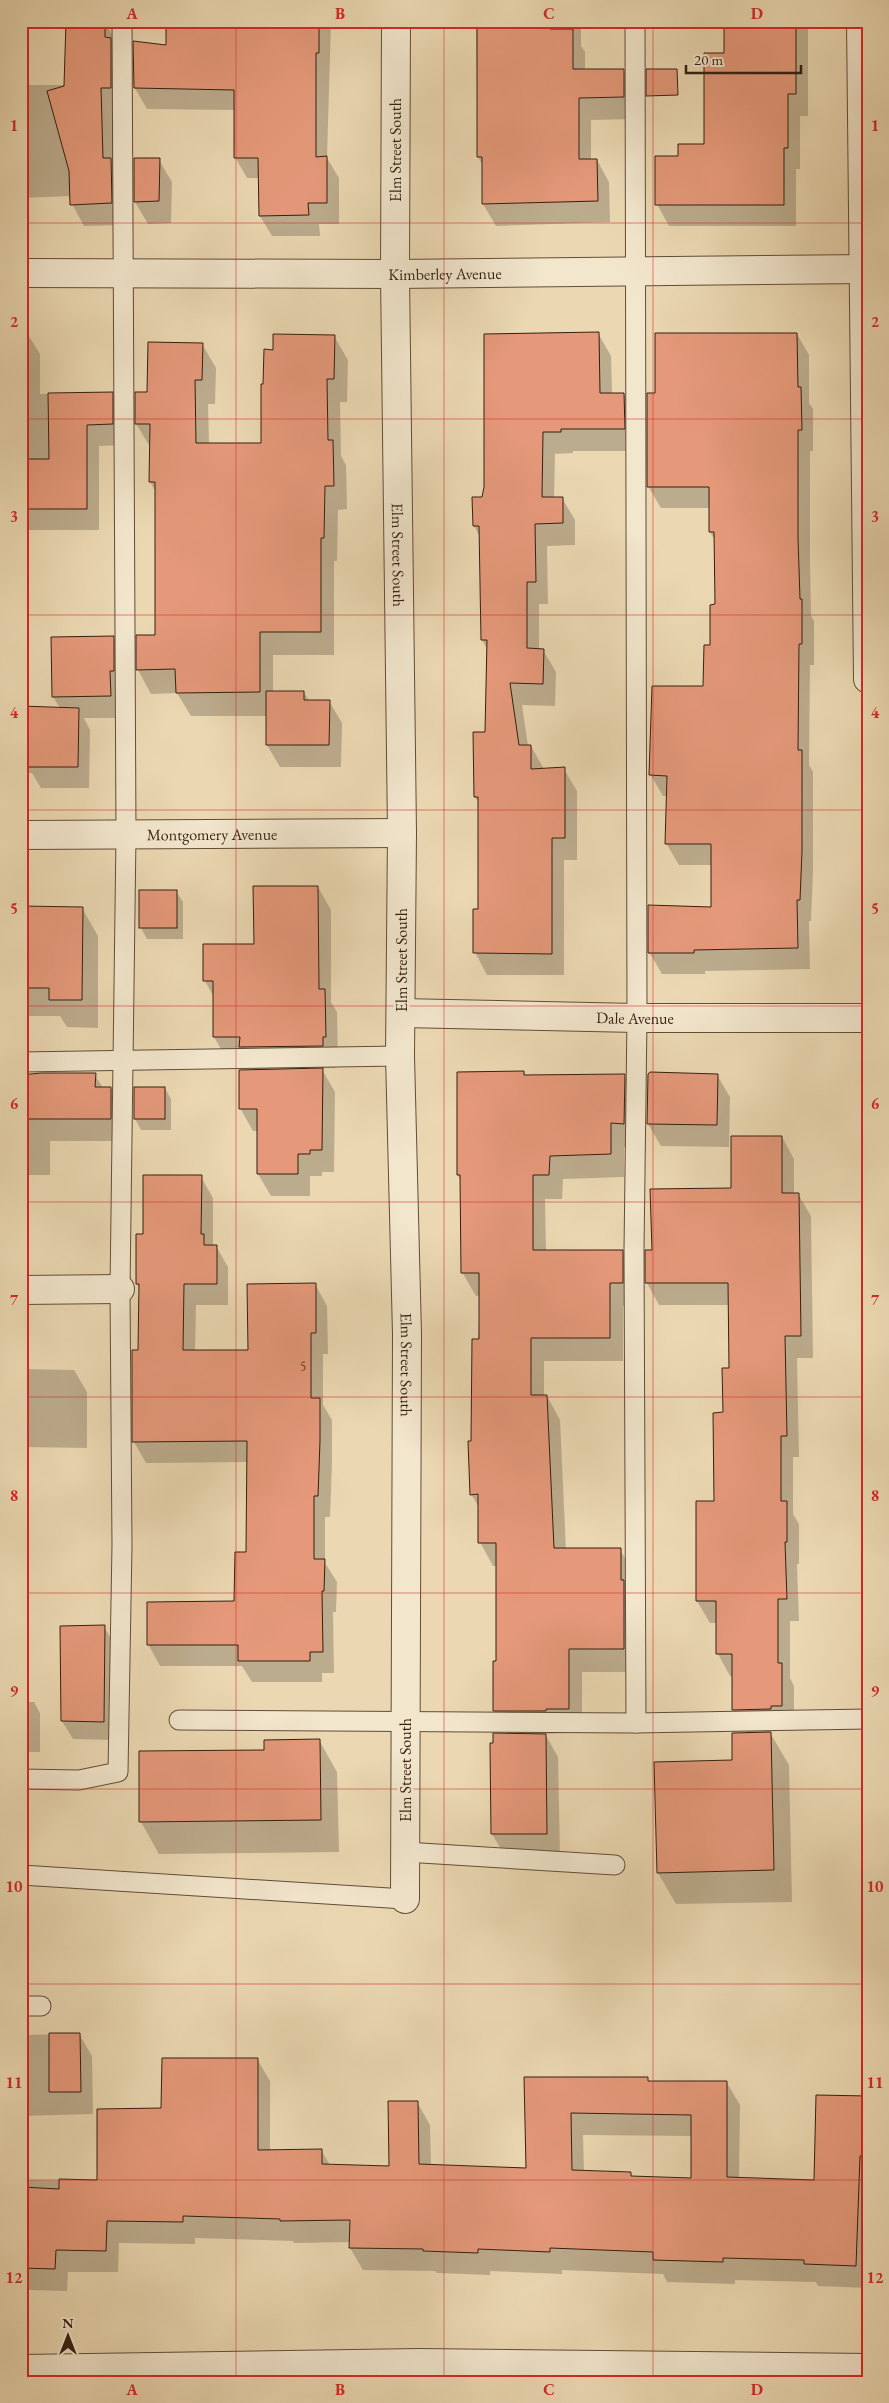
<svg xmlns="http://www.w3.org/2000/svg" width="889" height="2403" viewBox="0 0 889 2403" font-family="'EB Garamond',serif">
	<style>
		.shadow { fill: #0003; fill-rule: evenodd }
		.building { fill: #e5997a; stroke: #351f10; fill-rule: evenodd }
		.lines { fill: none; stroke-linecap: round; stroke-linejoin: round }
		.service-casing { stroke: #624d38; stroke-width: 21 }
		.minor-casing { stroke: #624d38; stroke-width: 30 }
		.tertiary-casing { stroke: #624d38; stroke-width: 30 }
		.service { stroke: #f2e6cd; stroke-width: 19 }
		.minor { stroke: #f2e6cd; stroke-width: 28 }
		.tertiary { stroke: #f2e6cd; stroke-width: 28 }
		.grid { fill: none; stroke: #d62828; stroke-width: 1; stroke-opacity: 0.55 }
		.labels { text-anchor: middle; stroke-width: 5; stroke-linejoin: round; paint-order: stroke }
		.number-label { font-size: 14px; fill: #613e2a }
		.street-label { font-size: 16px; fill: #351f10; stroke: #f2e6cd }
		.neatline { fill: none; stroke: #d62828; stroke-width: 2 }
		.grid-label { font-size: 16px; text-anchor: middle; font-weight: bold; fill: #d62828 }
	</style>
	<rect width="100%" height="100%" fill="#ebd8b2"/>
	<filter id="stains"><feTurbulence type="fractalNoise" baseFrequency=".004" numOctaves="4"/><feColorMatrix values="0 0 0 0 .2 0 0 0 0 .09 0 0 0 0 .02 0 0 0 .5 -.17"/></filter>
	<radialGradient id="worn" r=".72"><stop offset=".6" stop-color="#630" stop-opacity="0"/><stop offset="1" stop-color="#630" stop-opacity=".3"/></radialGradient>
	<!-- shadow -->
	<g class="shadow">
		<polygon points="167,21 331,21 327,158 339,178 339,224 319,224 320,236 272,236 260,216 259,178 247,178 235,157 235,110 147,109 135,88 135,42 168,46"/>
		<polygon points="476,21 581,21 581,46 585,52 585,70 623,70 636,92 636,119 591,120 591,160 597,160 609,182 610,222 496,226 483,204 483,166 478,157"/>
		<polygon points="726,21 808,21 808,116 800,116 800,169 796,169 796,226 669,226 657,204 679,158 706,146 726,54"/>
		<polygon points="105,22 117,44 123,110 112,109 115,166 124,225 84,226 72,204 71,196 21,198 21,85 66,85"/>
		<polygon points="159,160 172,182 171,223 148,224 135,202"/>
		<polygon points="21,333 27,333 40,354 40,394 112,393 124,415 124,445 99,446 99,530 21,530"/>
		<polygon points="598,333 611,356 612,394 624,394 637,416 637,451 573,451 573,453 555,454 554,498 562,498 575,520 575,545 547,546 548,604 539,604 539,650 543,650 556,672 555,706 522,705 528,746 531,746 544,769 564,769 577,791 577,860 564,860 564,975 487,975 475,952 479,910 479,803 475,797 486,733 488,651 482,640 480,537 474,526 473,498 483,498"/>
		<polygon points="797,334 809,355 809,403 813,409 813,451 810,451 810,560 811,616 814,621 814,665 810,665 809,765 813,772 813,874 811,921 809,921 810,969 705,971 705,974 662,974 649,952 712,908 712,865 679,865 666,843 667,796 663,796 650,774 704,687 717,606 716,542 710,532 710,508 661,508 648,486 657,394"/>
		<polygon points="334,336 348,360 347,402 340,402 341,456 346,465 347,509 338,510 337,561 334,561 334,655 273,655 273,692 304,692 309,701 329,701 342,723 341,767 280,767 267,745 267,716 191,716 177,693 151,694 138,670 138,637 156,636 156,492 150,482 151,448 136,424 148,393 202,344 216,368 215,404 208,404 209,444 262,444 264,385 274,351"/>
		<polygon points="113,637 126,659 123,718 84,718 90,730 89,788 41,788 32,773 21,773 21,708 60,708 53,697"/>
		<polygon points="318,887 331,910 331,1002 337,1012 338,1059 336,1059 335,1068 321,1068 335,1092 334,1172 322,1172 322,1176 310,1176 310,1196 271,1196 258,1174 258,1131 253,1131 240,1108 254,1071 248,1059 227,1059 214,1037 214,997 205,981 255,945"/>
		<polygon points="140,891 176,891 183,902 183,939 147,939 141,928"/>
		<polygon points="21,908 82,908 98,936 98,1028 67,1027 60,1016 21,1016"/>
		<polygon points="524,1073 526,1076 624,1075 638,1099 637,1147 624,1147 624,1177 563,1179 562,1199 545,1199 546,1251 622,1251 636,1275 636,1306 623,1306 623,1361 544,1361 544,1396 547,1396 560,1420 566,1550 620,1550 634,1573 637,1672 582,1672 582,1732 545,1734 558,1757 560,1856 505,1856 492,1834 491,1744 508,1735 494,1710 498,1662 498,1566 493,1566 480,1542 480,1509 471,1494 480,1296 476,1296 462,1272 461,1181 458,1175"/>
		<polygon points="21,1074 95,1075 103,1088 111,1088 124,1110 123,1141 50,1141 50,1175 21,1175"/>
		<polygon points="717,1075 730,1097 729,1147 661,1146 648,1124"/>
		<polygon points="165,1088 171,1099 171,1130 141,1130 135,1119"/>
		<polygon points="782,1137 794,1159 794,1194 798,1194 811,1216 813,1358 797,1358 799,1457 793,1457 793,1514 799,1524 799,1564 797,1564 799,1621 790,1621 790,1678 794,1686 794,1728 769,1731 789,1765 792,1902 676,1904 658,1873 733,1761 747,1734 733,1710 733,1676 730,1676 718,1654 718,1623 710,1623 697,1601 715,1502 731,1369 729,1305 659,1305 647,1283 653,1251 732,1189"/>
		<polygon points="201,1177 213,1198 213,1246 216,1246 228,1267 228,1305 196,1305 195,1351 249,1351 315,1284 327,1306 328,1354 323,1354 323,1405 332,1420 332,1464 330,1517 325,1517 325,1563 337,1582 336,1612 333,1612 334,1673 322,1673 322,1682 252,1682 242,1666 160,1666 148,1644 235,1602 248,1553 248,1462 146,1463 134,1442 139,1352 140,1290 137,1284 144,1235"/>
		<polygon points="21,1369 74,1370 87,1392 87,1448 21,1447"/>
		<polygon points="104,1627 115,1645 113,1740 73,1739 62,1721"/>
		<polygon points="21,1702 34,1702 40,1713 40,1752 21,1752"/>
		<polygon points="319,1740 337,1772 339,1852 159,1854 141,1822"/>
		<polygon points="79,2034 92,2056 93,2114 21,2116 21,2035"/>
		<path d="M257,2059L270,2081V2151L321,2150L330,2165L390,2167L417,2102L430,2125L431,2165L528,2169L526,2078H647L650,2083H727L740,2105L739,2179L815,2181L868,2098V2288L818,2286L816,2282L735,2280V2284L667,2282L663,2274L562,2270V2274L490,2271V2275L437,2273L435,2271L363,2270L350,2248L351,2242L294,2243L293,2241L195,2238V2244L119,2243L118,2272H68L67,2291L29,2290L21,2277V2180L99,2181L162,2109ZM583,2135L692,2136V2179L633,2177L630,2174L584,2172Z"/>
	</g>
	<!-- building -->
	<g class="building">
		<polygon points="66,21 105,21 105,37 111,38 111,88 101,88 103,158 111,158 112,203 70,205 69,171 47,91 64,86"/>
		<polygon points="166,21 319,21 319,53 316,53 316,157 327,156 327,203 308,203 309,215 259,216 258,158 234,158 234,90 134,88 133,41 166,45"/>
		<polygon points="477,21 550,21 550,29 573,29 573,69 624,69 624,97 579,98 579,159 597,159 598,201 482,204 482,157 477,157"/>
		<polygon points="724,21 796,21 796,94 788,94 788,148 784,148 784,205 655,205 655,156 678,156 678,144 704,144 704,53 724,53"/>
		<polygon points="646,69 677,69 678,95 646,96"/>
		<polygon points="134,158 160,158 159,201 134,202"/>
		<polygon points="599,332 600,393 624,393 625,429 561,429 561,432 543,432 542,497 563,497 563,523 535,524 536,582 527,582 527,648 544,649 543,684 510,683 519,745 531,745 531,769 565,767 565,838 552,838 552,954 473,953 473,909 478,909 478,797 474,797 473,732 485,732 487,640 481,640 479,526 473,526 472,497 482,497 484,487 484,334"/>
		<polygon points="655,333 797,333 798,387 801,387 802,430 798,430 798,538 800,599 802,599 802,644 799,644 798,750 802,750 802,851 800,900 797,900 798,948 694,950 694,953 648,953 648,905 711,907 711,844 665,844 667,776 649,775 652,686 703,686 704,645 710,645 710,605 715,604 714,532 709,532 709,487 647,487 647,393 655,393"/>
		<polygon points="273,334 335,335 334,379 327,379 328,440 333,440 334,486 325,486 324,538 321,538 321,632 260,632 260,692 176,693 175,669 136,670 136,635 155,635 155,482 149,482 150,424 135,424 135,392 147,392 148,342 203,343 202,380 195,380 196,443 261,443 261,384 263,384 264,349 273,350"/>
		<polygon points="113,392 113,424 87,425 87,509 21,509 21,459 49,459 48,393"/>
		<polygon points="114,636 114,671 110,671 111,696 52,697 51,637"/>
		<polygon points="266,691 304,691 304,700 330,700 329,745 266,745"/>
		<polygon points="21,706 79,708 78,767 27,767 28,753 21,753"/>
		<polygon points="253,886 318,886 319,989 325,989 326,1037 323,1037 323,1046 239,1047 240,1037 213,1037 213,981 203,981 203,944 254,944"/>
		<rect x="139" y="890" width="38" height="38"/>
		<polygon points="21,906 83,907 82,1000 49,1000 49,988 21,988"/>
		<polygon points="323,1068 322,1150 310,1150 310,1154 298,1154 298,1174 257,1174 257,1109 239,1109 239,1070"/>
		<polygon points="524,1071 524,1075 625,1074 624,1124 611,1123 611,1154 550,1156 549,1175 533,1175 533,1250 623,1250 623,1283 610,1283 610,1338 531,1338 531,1395 547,1395 554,1548 621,1548 621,1580 624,1580 624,1649 569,1649 569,1709 546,1709 546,1711 493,1711 493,1661 496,1661 496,1543 478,1543 478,1494 470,1495 468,1441 471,1441 472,1339 479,1339 479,1273 461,1273 460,1175 457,1175 457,1072"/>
		<polygon points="650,1072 718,1074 717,1125 647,1124 648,1074"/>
		<polygon points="41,1073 96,1073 95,1087 111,1087 111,1119 21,1119 21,1075"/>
		<rect x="134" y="1087" width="31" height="32"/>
		<polygon points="731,1136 782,1136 782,1193 799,1193 801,1336 785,1336 787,1436 781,1436 781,1501 787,1501 787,1542 785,1542 787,1599 778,1599 778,1663 782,1663 782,1706 771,1706 771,1709 732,1710 732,1654 716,1654 716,1601 696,1601 696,1501 714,1501 713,1413 723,1412 722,1368 729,1368 728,1283 645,1283 645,1250 652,1250 650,1189 731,1188"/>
		<polygon points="143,1175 202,1175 201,1234 204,1234 204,1245 217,1245 217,1284 184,1284 183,1350 248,1350 247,1284 316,1283 316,1333 311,1333 311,1398 320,1398 320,1441 318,1496 314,1496 314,1559 325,1559 324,1591 322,1591 323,1652 310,1652 310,1661 238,1661 238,1645 147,1645 147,1602 234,1601 235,1552 246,1552 247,1441 132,1442 132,1350 138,1350 139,1284 136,1284 136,1234 143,1234"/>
		<polygon points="105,1625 104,1722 61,1721 60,1626"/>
		<polygon points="771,1732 774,1870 657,1873 654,1762 732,1760 732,1733"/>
		<polygon points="493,1733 546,1734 547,1834 491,1834 490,1743 493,1743"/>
		<polygon points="320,1739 321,1820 139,1822 139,1751 264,1750 264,1740"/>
		<polygon points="49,2033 80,2033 81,2092 49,2092"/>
		<path d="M162,2058H258V2150L322,2149V2164L389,2166L388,2101H418L419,2164L526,2168L524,2077H648V2081H727V2177L814,2180L816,2095L868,2096V2156H860L856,2266L804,2264V2260L723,2258V2262L653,2260V2252L550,2248V2252L478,2249V2253L423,2251V2249L349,2248L350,2220L280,2221V2219L183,2216V2222L107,2221L106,2251L56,2250L55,2269L21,2268V2187L59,2189V2179L97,2180V2109L161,2108ZM571,2113L691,2115V2178L631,2176V2172L572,2170Z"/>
	</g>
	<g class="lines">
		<!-- service casing -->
		<g class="service-casing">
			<g id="service">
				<polyline points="635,21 637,1018 634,1250 636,1723"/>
				<polyline points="21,1062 400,1056"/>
				<polyline points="179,1720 636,1723 868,1719"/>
				<polyline points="21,1779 79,1780 118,1772 122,1545 120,1289 126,835 122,21"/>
				<polyline points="405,1852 615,1865"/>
				<polyline points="21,1875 405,1899"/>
				<polyline points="21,2006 41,2006"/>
			</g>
		</g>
		<!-- minor casing -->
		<g class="minor-casing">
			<g id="minor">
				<path id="s1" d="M396,21L395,274L402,833L400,1056L407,1334L405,1899"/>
				<polyline points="861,21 868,679"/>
				<path id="s2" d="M21,273L395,274L868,269"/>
				<path id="s3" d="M21,835L402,833"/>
				<path id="s4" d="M401,1013L637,1018H868"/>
				<polyline points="21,1290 120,1289"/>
			</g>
		</g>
		<!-- tertiary casing -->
		<g class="tertiary-casing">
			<polyline id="tertiary" points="21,2369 418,2363 868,2368"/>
		</g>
		<!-- service -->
		<use href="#service" class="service"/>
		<!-- minor -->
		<use href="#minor" class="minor"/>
		<!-- tertiary -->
		<use href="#tertiary" class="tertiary"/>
	</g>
	<!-- grid -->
	<path class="grid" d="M236,21V2382M444,21V2382M653,21V2382M21,223H868M21,419H868M21,615H868M21,810H868M21,1006H868M21,1202H868M21,1397H868M21,1593H868M21,1789H868M21,1984H868M21,2180H868"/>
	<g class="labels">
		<!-- number labels -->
		<g class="number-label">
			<text x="303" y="1371">5</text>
		</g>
		<!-- street labels -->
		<g class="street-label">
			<text transform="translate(395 150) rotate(-90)" y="6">Elm Street South</text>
			<text dy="6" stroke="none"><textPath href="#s2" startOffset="424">Kimberley Avenue</textPath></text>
			<text dy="6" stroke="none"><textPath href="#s1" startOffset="534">Elm Street South</textPath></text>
			<text dy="6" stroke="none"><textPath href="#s3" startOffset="191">Montgomery Avenue</textPath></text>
			<text transform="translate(401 960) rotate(-90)" y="6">Elm Street South</text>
			<text dy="6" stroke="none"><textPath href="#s4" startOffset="234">Dale Avenue</textPath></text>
			<text dy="6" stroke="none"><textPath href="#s1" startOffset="1344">Elm Street South</textPath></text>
			<text transform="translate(405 1770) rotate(-90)" y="6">Elm Street South</text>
		</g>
	</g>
	<!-- margin -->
	<rect width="889" height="2403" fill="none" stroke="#ebd8b2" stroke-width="55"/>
	<!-- north arrow -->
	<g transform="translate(68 2336)" stroke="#f2e6cd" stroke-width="4" paint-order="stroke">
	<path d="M0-4L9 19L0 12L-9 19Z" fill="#351f10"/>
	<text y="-8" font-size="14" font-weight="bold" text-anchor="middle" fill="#351f10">N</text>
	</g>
	<!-- scale -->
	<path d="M686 65v8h115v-8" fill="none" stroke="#351f10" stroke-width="2.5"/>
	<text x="694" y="65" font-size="15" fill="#351f10" stroke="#f2e6cd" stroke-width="4" paint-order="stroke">20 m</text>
	<rect x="28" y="28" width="834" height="2348" class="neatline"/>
	<g class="grid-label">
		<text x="132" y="19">A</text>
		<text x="340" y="19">B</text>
		<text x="549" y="19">C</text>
		<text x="757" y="19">D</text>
		<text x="14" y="131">1</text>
		<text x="875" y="131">1</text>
		<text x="14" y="327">2</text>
		<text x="875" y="327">2</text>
		<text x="14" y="522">3</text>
		<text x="875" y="522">3</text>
		<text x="14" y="718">4</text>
		<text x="875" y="718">4</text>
		<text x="14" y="914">5</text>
		<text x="875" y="914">5</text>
		<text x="14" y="1109">6</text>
		<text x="875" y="1109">6</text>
		<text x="14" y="1305">7</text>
		<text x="875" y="1305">7</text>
		<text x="14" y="1501">8</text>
		<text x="875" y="1501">8</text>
		<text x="14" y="1696">9</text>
		<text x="875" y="1696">9</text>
		<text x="14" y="1892">10</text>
		<text x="875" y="1892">10</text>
		<text x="14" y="2088">11</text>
		<text x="875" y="2088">11</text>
		<text x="14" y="2283">12</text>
		<text x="875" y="2283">12</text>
		<text x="132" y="2395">A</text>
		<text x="340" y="2395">B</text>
		<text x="549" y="2395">C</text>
		<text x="757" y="2395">D</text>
	</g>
	<rect width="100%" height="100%" filter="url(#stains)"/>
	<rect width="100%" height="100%" fill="url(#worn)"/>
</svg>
